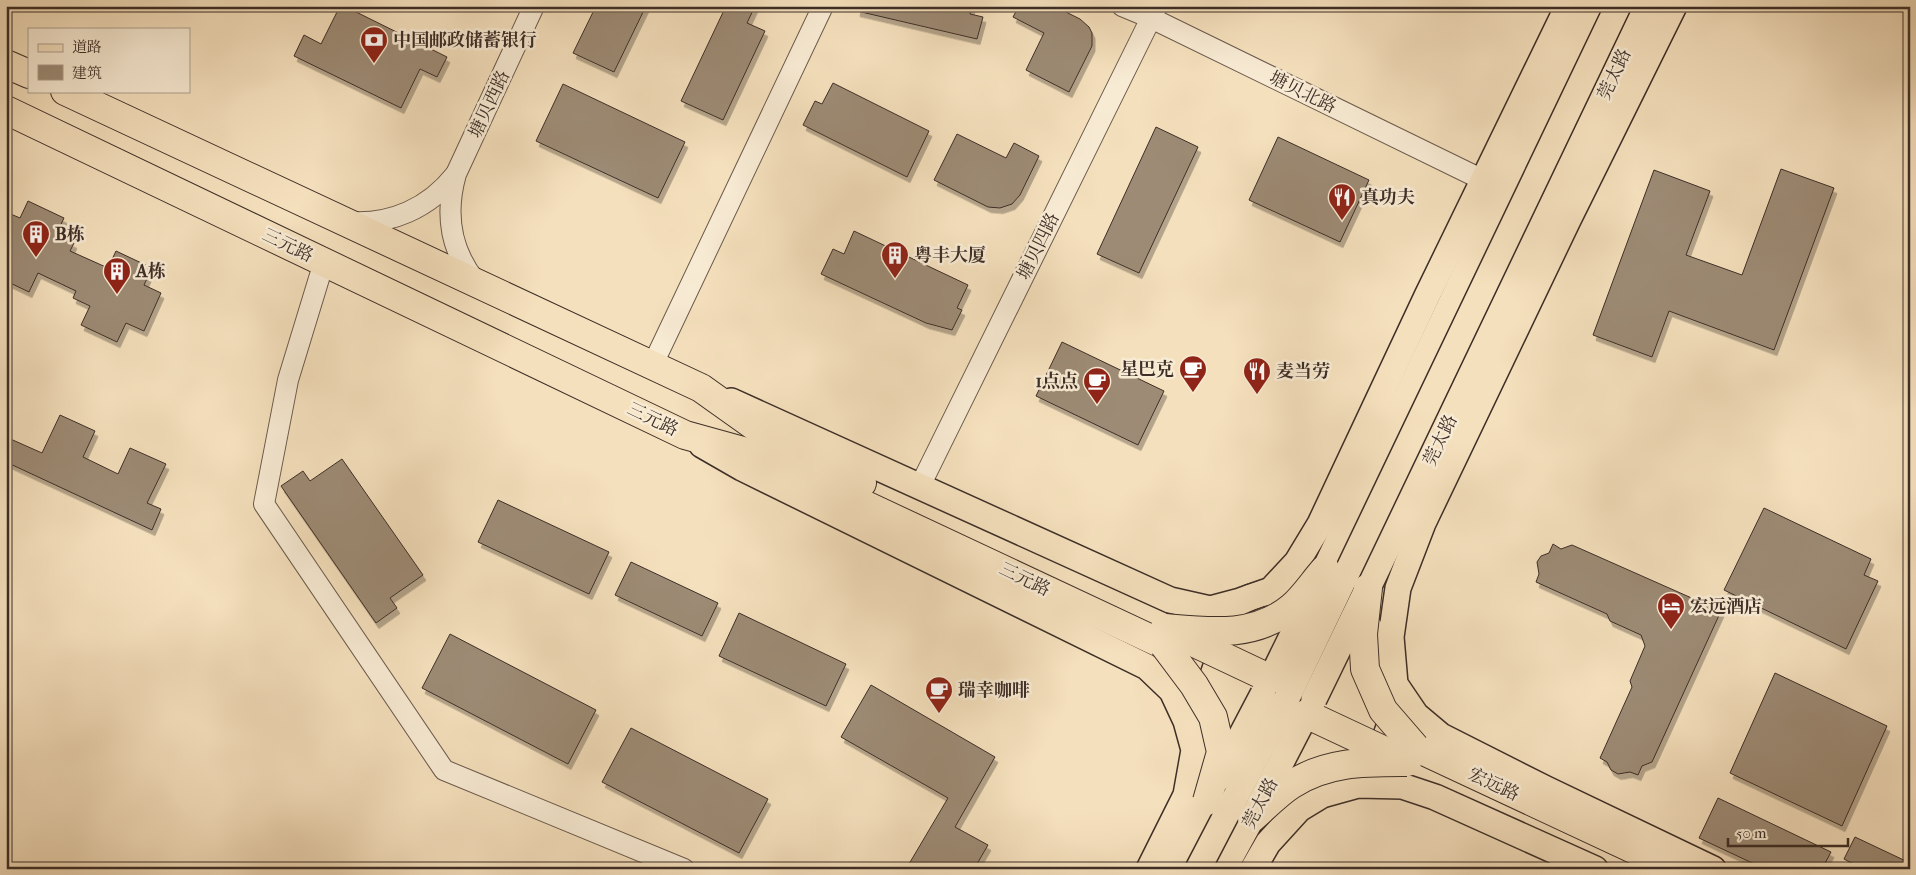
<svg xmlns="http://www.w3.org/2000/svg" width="1916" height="875" viewBox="0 0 1916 875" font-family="'IM FELL French Canon','Noto Serif SC',serif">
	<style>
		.building { fill: #9d8b75; stroke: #3d2e27; filter: url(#shadow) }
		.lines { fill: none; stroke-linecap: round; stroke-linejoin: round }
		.minor-casing { stroke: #6b5a4c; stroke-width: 22 }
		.major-casing { stroke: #3d2e27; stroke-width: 28 }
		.highway-casing { stroke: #3d2e27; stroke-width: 30 }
		.minor { stroke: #f8ebd4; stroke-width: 20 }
		.major { stroke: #f5e0bd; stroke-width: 25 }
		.highway { stroke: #f5e0bd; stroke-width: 28 }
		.major-bridge-casing { stroke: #3d2e27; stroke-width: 28; stroke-linecap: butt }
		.highway-bridge-casing { stroke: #3d2e27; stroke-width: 30; stroke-linecap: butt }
		.major-bridge { stroke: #f5e0bd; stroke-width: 25 }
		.highway-bridge { stroke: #f5e0bd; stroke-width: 28 }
		.labels { text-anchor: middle; stroke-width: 5; stroke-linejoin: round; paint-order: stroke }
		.poi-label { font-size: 18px; font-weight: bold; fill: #3d2e27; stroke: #f8ebd4; text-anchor: start }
		.street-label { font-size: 18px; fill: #3d2e27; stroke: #f8ebd4 }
	</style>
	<defs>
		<filter id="shadow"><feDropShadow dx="3" dy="5.5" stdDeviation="0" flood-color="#0004"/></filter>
	</defs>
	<rect width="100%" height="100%" fill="#f5e0bd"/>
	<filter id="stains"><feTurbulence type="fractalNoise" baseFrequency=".004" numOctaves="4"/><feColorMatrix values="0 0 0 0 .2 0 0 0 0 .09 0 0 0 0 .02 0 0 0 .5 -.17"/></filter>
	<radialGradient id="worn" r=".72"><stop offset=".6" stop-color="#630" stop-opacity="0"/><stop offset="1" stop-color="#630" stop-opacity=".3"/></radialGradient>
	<!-- building -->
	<g class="building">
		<polygon points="340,6 344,6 447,57 437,77 420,69 401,108 294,56 304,35 321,44"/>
		<polygon points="596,6 646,6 614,72 573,53"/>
		<polygon points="726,6 755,6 747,23 765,31 723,120 681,101"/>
		<polygon points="858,6 972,6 970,14 983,17 977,39 857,11"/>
		<polygon points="1019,6 1054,6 1080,19 1089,27 1092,33 1092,46 1069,92 1026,70 1044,33 1013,17"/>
		<polygon points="833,83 929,131 907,177 803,125 815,101 822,104"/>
		<polygon points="563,84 685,142 658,198 536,141"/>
		<polygon points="1156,127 1198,147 1139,273 1097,254"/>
		<polygon points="957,134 1006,158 1014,143 1039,156 1020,195 1012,204 1000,208 988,207 934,180"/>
		<polygon points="1278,137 1369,180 1340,242 1249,200"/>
		<polygon points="1781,169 1834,188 1774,350 1669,311 1652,357 1593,335 1654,170 1710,191 1686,255 1742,275"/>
		<polygon points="28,201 64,218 56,235 74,243 70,251 108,268 116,251 152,268 144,285 161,293 144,331 126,323 117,342 81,325 90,306 73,298 76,291 38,273 29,292 6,281 6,212 20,218"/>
		<polygon points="854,231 968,285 957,308 962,310 952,330 926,323 821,274 833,249 844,254"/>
		<polygon points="1062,342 1164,391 1138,445 1036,396"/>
		<polygon points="60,415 95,431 83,457 118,474 130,448 166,464 147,503 161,509 152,530 6,462 6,437 42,453"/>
		<polygon points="342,459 423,575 390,598 397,608 376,623 281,486 303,471 310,481"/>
		<polygon points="498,500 609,552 589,594 478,542"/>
		<polygon points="1764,508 1871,559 1864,575 1878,581 1846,649 1724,590"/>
		<polygon points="1553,544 1561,549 1572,545 1721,611 1652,762 1642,766 1638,775 1630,772 1618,774 1611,770 1607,762 1600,758 1632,687 1630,681 1645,646 1641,635 1610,621 1607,614 1536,582 1539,574 1537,562 1541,556 1549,553"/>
		<polygon points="631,562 718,603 702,636 615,595"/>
		<polygon points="739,613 846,664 826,706 719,656"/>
		<polygon points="450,634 596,710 568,764 422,688"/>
		<polygon points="1775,673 1887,726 1842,826 1730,773"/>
		<polygon points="871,685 995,757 955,827 988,845 974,869 906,869 948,798 841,737"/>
		<polygon points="631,728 768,799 739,853 602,782"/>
		<polygon points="1718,798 1831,852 1822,869 1765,869 1699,838"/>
		<polygon points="1855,837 1910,863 1910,869 1863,869 1844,859"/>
	</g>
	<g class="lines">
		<!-- minor casing -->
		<g class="minor-casing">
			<g id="minor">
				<polyline points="1122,6 1151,18 1483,180"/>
				<path d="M349,222C391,225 429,208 455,175"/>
				<polyline points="324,262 288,380 264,504 444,770 684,869"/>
				<path d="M476,282C450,250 445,213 456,174L534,6"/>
				<polyline points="652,366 823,6"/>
				<polyline points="920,486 1157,6"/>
			</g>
		</g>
		<!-- major casing -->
		<g class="major-casing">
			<g id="major">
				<polyline points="1674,6 1568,220 1423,523 1398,588 1391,637 1395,684 1416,715 1441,736 1546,789 1713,869"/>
				<polyline points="731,401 1170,600 1210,609 1240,601 1271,590 1297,562 1320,524 1427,296 1568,6"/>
				<polyline points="702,445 742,468 1147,667 1172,691 1186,721 1194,750 1186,795 1149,869"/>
				<polyline points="1325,569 1592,6"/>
				<polyline points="1368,588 1647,6"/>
				<circle cx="1289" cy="695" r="105"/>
				<polyline points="1171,869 1207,801"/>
				<polyline points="1224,869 1252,818"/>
				<polyline points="1253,869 1268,843 1299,809 1322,795 1358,785 1402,786 1435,797 1595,869"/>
			</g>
		</g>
		<!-- highway casing -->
		<g class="highway-casing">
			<g id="highway">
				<polyline points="6,64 29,74"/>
				<polyline points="65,91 701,388 760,430 862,483"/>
				<polyline points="6,110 685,435 750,453 827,487 1164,645"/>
				<polyline points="1415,747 1676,869"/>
			</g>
		</g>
		<!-- minor -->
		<use href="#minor" class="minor"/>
		<!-- major -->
		<use href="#major" class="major"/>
		<!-- highway -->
		<use href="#highway" class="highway"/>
		<!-- major-bridge casing -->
		<g class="major-bridge-casing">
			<g id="major-bridge">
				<polyline points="1271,679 1316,587"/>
				<polyline points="1314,699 1365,594"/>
				<polyline points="1219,778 1263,694"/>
				<polyline points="1255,813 1306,714"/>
				<polyline points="1198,869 1288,696 1618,6"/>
			</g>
		</g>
		<!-- highway-bridge casing -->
		<g class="highway-bridge-casing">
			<g id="highway-bridge">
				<polyline points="1368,588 1363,634 1365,669 1383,710 1415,747"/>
				<path d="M1165,628C1210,632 1255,638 1292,607C1304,597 1314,581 1325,569"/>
				<polyline points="1180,636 1271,679"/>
				<polyline points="1164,645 1194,685 1213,717 1221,752 1207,801"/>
				<polyline points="1306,714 1402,759"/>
				<path d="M1252,818C1265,807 1277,794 1291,785C1326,761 1367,762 1407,762"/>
			</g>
		</g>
		<!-- major-bridge -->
		<use href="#major-bridge" class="major-bridge"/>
		<!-- highway-bridge -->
		<use href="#highway-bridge" class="highway-bridge"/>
	</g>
	<!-- icons -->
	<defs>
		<g id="bank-pin" transform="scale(1.4375)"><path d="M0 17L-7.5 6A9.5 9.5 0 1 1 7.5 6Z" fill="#8f2418" stroke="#f8ebd4"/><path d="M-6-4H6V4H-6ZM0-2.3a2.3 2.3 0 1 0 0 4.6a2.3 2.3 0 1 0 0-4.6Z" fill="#fff"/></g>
		<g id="restaurant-pin" transform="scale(1.4375)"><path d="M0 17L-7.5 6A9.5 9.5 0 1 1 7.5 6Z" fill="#8f2418" stroke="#f8ebd4"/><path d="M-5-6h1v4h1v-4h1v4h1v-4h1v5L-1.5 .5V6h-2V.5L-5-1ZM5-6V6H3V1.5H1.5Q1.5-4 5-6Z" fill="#fff"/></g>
		<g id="building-pin" transform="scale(1.4375)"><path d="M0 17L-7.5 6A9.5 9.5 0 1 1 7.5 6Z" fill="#8f2418" stroke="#f8ebd4"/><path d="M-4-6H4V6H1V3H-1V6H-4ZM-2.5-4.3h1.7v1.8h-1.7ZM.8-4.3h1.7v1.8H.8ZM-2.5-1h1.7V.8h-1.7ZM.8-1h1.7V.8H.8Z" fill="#fff"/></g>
		<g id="cafe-pin" transform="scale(1.4375)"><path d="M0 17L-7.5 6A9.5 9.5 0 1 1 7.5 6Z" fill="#8f2418" stroke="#f8ebd4"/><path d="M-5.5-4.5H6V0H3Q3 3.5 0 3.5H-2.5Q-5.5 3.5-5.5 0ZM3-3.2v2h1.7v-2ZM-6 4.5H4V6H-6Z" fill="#fff"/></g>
		<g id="hotel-pin" transform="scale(1.4375)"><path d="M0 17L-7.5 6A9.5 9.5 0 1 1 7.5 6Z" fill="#8f2418" stroke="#f8ebd4"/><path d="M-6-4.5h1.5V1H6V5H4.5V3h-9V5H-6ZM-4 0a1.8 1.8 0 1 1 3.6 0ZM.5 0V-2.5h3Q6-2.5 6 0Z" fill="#fff"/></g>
	</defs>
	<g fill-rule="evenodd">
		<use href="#bank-pin" x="374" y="40"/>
		<use href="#restaurant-pin" x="1342" y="197"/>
		<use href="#building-pin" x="36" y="234"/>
		<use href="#building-pin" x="895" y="255"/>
		<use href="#building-pin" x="117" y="271"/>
		<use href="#cafe-pin" x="1193" y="369"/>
		<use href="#restaurant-pin" x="1257" y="371"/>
		<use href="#cafe-pin" x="1097" y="381"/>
		<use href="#hotel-pin" x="1671" y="606"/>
		<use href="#cafe-pin" x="939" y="690"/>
	</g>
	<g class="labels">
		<!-- poi labels -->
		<g class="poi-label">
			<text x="393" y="46">中国邮政储蓄银行</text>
			<text x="1361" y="203">真功夫</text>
			<text x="55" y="240">B栋</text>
			<text x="914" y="261">粤丰大厦</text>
			<text x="136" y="277">A栋</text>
			<text x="1174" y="375" text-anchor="end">星巴克</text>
			<text x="1276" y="377">麦当劳</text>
			<text x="1078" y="387" text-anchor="end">1点点</text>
			<text x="1690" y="612">宏远酒店</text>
			<text x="958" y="696">瑞幸咖啡</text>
		</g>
		<!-- street labels -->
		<g class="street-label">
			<text transform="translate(1614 74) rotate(-65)" y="6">莞太路</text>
			<text transform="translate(1303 92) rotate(26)" y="6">塘贝北路</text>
			<text transform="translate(489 104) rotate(-65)" y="6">塘贝西路</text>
			<text transform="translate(288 245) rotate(26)" y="6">三元路</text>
			<text transform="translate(1038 246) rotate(-64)" y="6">塘贝四路</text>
			<text transform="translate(653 419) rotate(26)" y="6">三元路</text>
			<text transform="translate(1440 440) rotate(-64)" y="6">莞太路</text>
			<text transform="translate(1025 579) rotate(26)" y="6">三元路</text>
			<text transform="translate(1494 784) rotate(25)" y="6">宏远路</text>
			<text transform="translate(1260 803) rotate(-62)" y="6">莞太路</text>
		</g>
	</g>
	<!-- margin -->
	<rect width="1916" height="875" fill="none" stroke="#f5e0bd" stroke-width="25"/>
	<rect x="8" y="8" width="1901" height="860" fill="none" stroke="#3d2e27" stroke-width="2.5"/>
	<rect x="12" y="12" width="1891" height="850" fill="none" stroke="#3d2e27"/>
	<!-- legend -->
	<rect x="28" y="28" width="162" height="65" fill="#f8ebd4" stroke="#ad9f8f"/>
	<rect x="38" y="44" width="25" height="8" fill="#f5e0bd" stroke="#ad9f8f"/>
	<text x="72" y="52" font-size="15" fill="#3d2e27">道路</text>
	<rect x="38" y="65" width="25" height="15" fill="#9d8b75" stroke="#ad9f8f"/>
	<text x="72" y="78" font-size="15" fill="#3d2e27">建筑</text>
	<!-- scale -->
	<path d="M1728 838v8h120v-8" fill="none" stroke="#3d2e27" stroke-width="2.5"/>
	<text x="1736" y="838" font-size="15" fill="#3d2e27" stroke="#f8ebd4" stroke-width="4" paint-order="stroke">50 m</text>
	<rect width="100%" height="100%" filter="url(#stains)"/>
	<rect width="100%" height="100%" fill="url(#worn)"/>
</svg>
